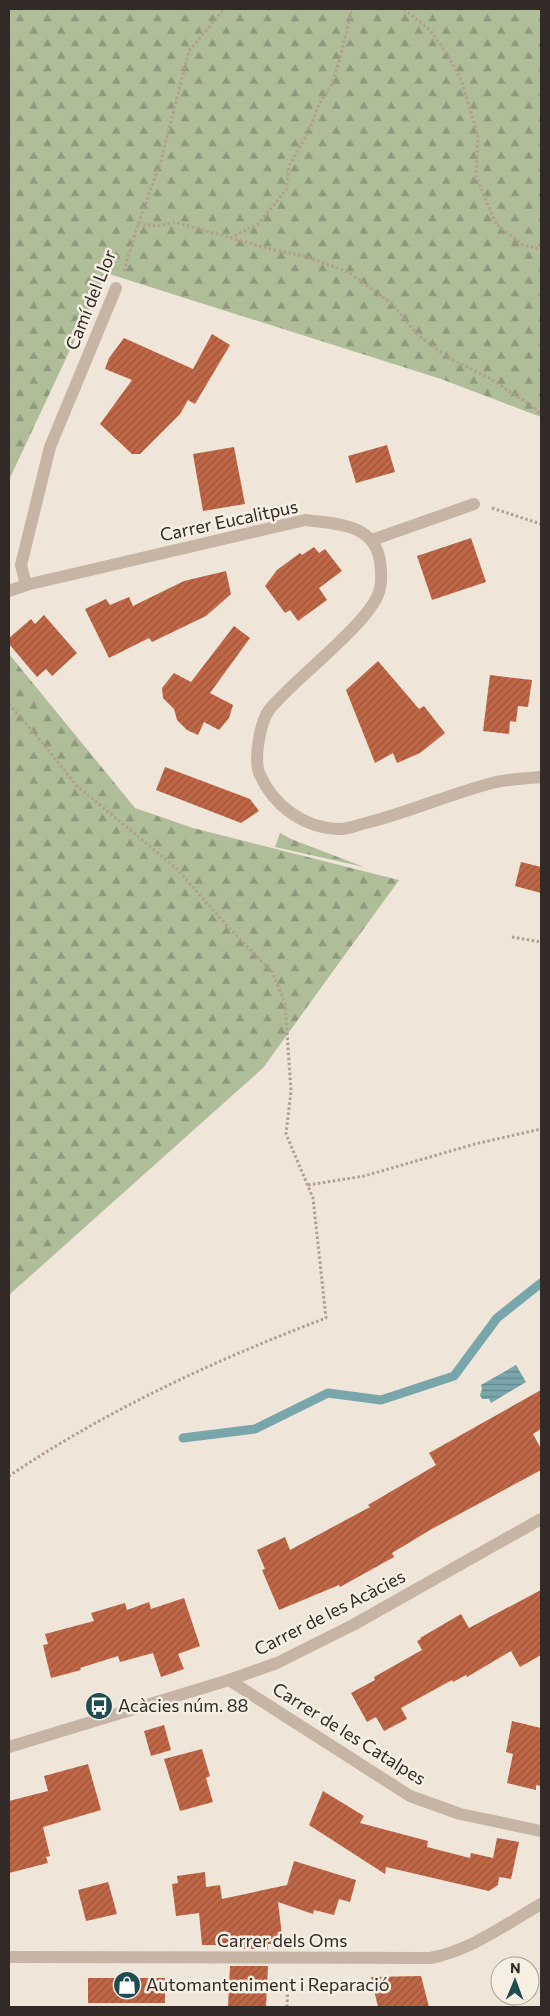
<svg xmlns="http://www.w3.org/2000/svg" width="550" height="2016" viewBox="0 0 550 2016" font-family="Commissioner,sans-serif">
	<style>
		.forest { fill: url(#forest-firs) }
		.water { fill: url(#water-rules) }
		.lines { fill: none; stroke-linecap: round; stroke-linejoin: round }
		.stream { stroke: #78a6aa; stroke-width: 9 }
		.building { fill: url(#building-hatch) }
		.path { stroke: #b29f8f; stroke-width: 3; stroke-dasharray: 2.5 2.5; stroke-linecap: butt }
		.minor { stroke: #c6b5a5; stroke-width: 12 }
		.labels { text-anchor: middle; stroke-width: 5; stroke-linejoin: round; paint-order: stroke }
		.street-label { font-size: 18px; fill: #322a26; stroke: #f7efe3 }
		.poi-label { font-size: 18px; fill: #322a26; stroke: #f7efe3; text-anchor: start }
	</style>
	<defs>
		<pattern id="forest-firs" width="22" height="20" patternUnits="userSpaceOnUse" patternTransform="scale(1.25)"><rect width="22" height="20" fill="#afbd99"/><path d="M5 1l3.5 6h-7zM16 11l3.5 6h-7z" fill="#8f9a7d"/></pattern>
		<pattern id="water-rules" width="6" height="5" patternUnits="userSpaceOnUse" patternTransform="scale(1.25)"><rect width="6" height="5" fill="#78a6aa"/><path d="M0 2.5h6" fill="none" stroke="#63878a"/></pattern>
		<pattern id="building-hatch" width="6" height="6" patternUnits="userSpaceOnUse" patternTransform="scale(1.25)"><rect width="6" height="6" fill="#bf6746"/><path d="M-1 1l2-2M0 6l6-6M5 7l2-2" fill="none" stroke="#9c553a"/></pattern>
	</defs>
	<rect width="100%" height="100%" fill="#efe5d8"/>
	<!-- forest -->
	<g class="forest">
		<polygon points="9,9 541,9 541,417 441,379 106,273 9,480"/>
		<polygon points="9,654 135,808 193,828 399,880 263,1068 9,1295"/>
		<polygon points="280,833 291,839 364,867 275,847"/>
	</g>
	<!-- water -->
	<polygon class="water" points="516,1365 526,1382 491,1403 489,1399 482,1399 480,1395 482,1389 481,1385"/>
	<g class="lines">
		<!-- stream -->
		<polyline class="stream" points="183,1438 255,1429 328,1393 381,1400 454,1376 497,1318 541,1283"/>
	</g>
	<!-- building -->
	<g class="building">
		<polygon points="212,334 230,345 195,404 188,400 180,414 140,454 132,454 100,424 132,380 105,369 109,358 124,338 193,369"/>
		<polygon points="387,445 395,472 356,483 348,456"/>
		<polygon points="234,447 245,504 203,511 193,454"/>
		<polygon points="471,538 486,582 432,600 417,556"/>
		<polygon points="314,547 319,553 325,549 342,571 319,588 327,600 298,621 290,610 285,613 265,586 277,570 300,553 302,555"/>
		<polygon points="226,571 231,594 206,616 152,642 149,638 109,658 85,609 106,599 110,605 129,597 133,606 184,581"/>
		<polygon points="44,615 77,653 52,676 46,669 37,677 9,644 9,638 31,619 35,624"/>
		<polygon points="234,626 250,638 210,693 233,705 229,718 219,730 204,722 198,735 187,730 177,720 174,709 163,698 162,688 174,673 191,682"/>
		<polygon points="378,661 419,709 424,706 445,733 420,753 397,763 393,753 375,763 346,690"/>
		<polygon points="490,675 532,680 528,707 518,706 516,722 510,721 509,734 483,731"/>
		<polygon points="165,767 250,799 259,811 241,823 156,790"/>
		<polygon points="521,862 541,867 541,893 515,886"/>
		<polygon points="541,1390 541,1429 533,1434 541,1449 541,1470 430,1530 392,1553 394,1557 340,1587 339,1585 279,1610 262,1570 265,1569 257,1550 285,1537 290,1550 370,1507 368,1505 436,1465 429,1453"/>
		<polygon points="541,1590 541,1655 520,1667 511,1651 467,1677 466,1675 453,1682 452,1680 401,1708 407,1719 384,1731 376,1717 367,1722 351,1693 375,1680 374,1677 422,1650 417,1641 421,1639 420,1638 461,1614 469,1628"/>
		<polygon points="184,1598 200,1646 178,1654 184,1669 161,1677 153,1653 120,1662 118,1656 80,1668 81,1670 51,1678 43,1645 48,1644 45,1634 94,1621 91,1613 125,1603 127,1610 149,1602 151,1609"/>
		<polygon points="512,1721 541,1728 541,1786 536,1785 536,1790 507,1783 513,1754 506,1752"/>
		<polygon points="164,1725 171,1750 151,1756 144,1731"/>
		<polygon points="202,1749 210,1776 206,1778 213,1802 180,1811 164,1759"/>
		<polygon points="88,1764 101,1810 43,1827 50,1856 46,1857 48,1863 9,1873 9,1801 48,1791 44,1776"/>
		<polygon points="323,1791 364,1816 360,1823 428,1841 427,1847 470,1858 471,1853 493,1858 497,1838 519,1842 511,1879 499,1877 498,1885 489,1891 386,1867 385,1874 309,1825"/>
		<polygon points="294,1861 356,1880 350,1902 339,1899 334,1915 314,1910 313,1914 278,1902 283,1944 268,1944 268,1949 231,1949 231,1945 202,1945 199,1913 176,1916 172,1884 178,1883 177,1876 205,1872 206,1887 220,1885 222,1899 287,1885"/>
		<polygon points="108,1882 117,1914 86,1921 78,1890"/>
		<polygon points="230,1966 268,1966 266,2007 228,2007"/>
		<polygon points="421,1976 429,2007 378,2007 371,1977"/>
		<rect x="88" y="1978" width="77" height="25"/>
	</g>
	<g class="lines">
		<!-- path -->
		<g class="path">
			<polyline points="404,9 431,31 450,59 462,82 478,137 476,176 496,224 523,245 541,249"/>
			<polyline points="138,224 158,226 175,222 270,249 304,256 348,272 392,304 419,336 447,357 491,379 536,409 541,415"/>
			<polyline points="230,238 258,224 286,190 289,166 309,131 319,104 331,86 340,58 352,9"/>
			<polyline points="124,271 138,224 160,164 189,51 224,9"/>
			<polyline points="492,508 541,524"/>
			<path d="M9,704L45,746L77,786L176,868L229,928L272,972L285,1003L291,1091L286,1134L313,1198L326,1318C215,1360 107,1410 9,1476"/>
			<polyline points="512,937 541,942"/>
			<polyline points="308,1185 364,1176 475,1144 541,1129"/>
			<polyline points="287,2007 288,1978"/>
		</g>
		<!-- minor -->
		<g class="minor">
			<polyline points="372,540 474,504"/>
			<polyline points="26,585 21,565 50,447 116,288"/>
			<path d="M9,591L26,585L305,520C336,524 374,523 380,561C381,569 382,580 380,588C375,620 292,680 269,710C260,723 253,761 260,775C274,806 303,827 337,829C346,830 357,825 366,823C410,812 452,793 496,782C511,779 527,778 541,777"/>
			<polyline points="229,1680 410,1796 460,1814 541,1831"/>
			<polyline points="9,1747 229,1680 277,1663 353,1625 541,1519"/>
			<path d="M9,1957L430,1958C470,1951 506,1924 541,1904"/>
		</g>
	</g>
	<!-- icons -->
	<defs>
		<g id="bus-disc" transform="scale(1.4375)"><circle r="9.5" fill="#1e4c51" stroke="#f7efe3"/><path d="M-5-6H5V4H4V6H2V4H-2V6H-4V4H-5ZM-3.5-4V0h7V-4ZM-3.5 1.2v1.5H-2V1.2ZM2 1.2v1.5H3.5V1.2Z" fill="#fff"/></g>
		<g id="shop-disc" transform="scale(1.4375)"><circle r="9.5" fill="#1e4c51" stroke="#f7efe3"/><path d="M-5-2.5h2.3a2.7 3.5 0 0 1 5.4 0H5L5.5 6h-11ZM-1.5-2.5h3a1.5 2.3 0 0 0-3 0Z" fill="#fff"/></g>
	</defs>
	<g fill-rule="evenodd">
		<use href="#bus-disc" x="99" y="1706"/>
		<use href="#shop-disc" x="127" y="1985"/>
	</g>
	<g class="labels">
		<!-- street labels -->
		<g class="street-label">
			<text transform="translate(91 300) rotate(-68)" y="6">Camí del Llor</text>
			<text transform="translate(229 521) rotate(-12)" y="6">Carrer Eucalitpus</text>
			<text transform="translate(330 1613) rotate(-27)" y="6">Carrer de les Acàcies</text>
			<text transform="translate(349 1734) rotate(32)" y="6">Carrer de les Catalpes</text>
			<text x="282" y="1947">Carrer dels Oms</text>
		</g>
		<!-- poi labels -->
		<g class="poi-label">
			<text x="118" y="1712">Acàcies núm. 88</text>
			<text x="146" y="1991">Automanteniment i Reparació</text>
		</g>
	</g>
	<!-- border -->
	<rect width="550" height="2016" fill="none" stroke="#322a26" stroke-width="20"/>
	<!-- north arrow -->
	<g transform="translate(515 1981) rotate(1)"><circle r="24" fill="#f7efe3" stroke="#a8a097"/>
	<path d="M0-4L9 19L0 12L-9 19Z" fill="#1e4c51"/>
	<text y="-8" font-size="14" font-weight="bold" text-anchor="middle" fill="#322a26">N</text>
	</g>
</svg>
